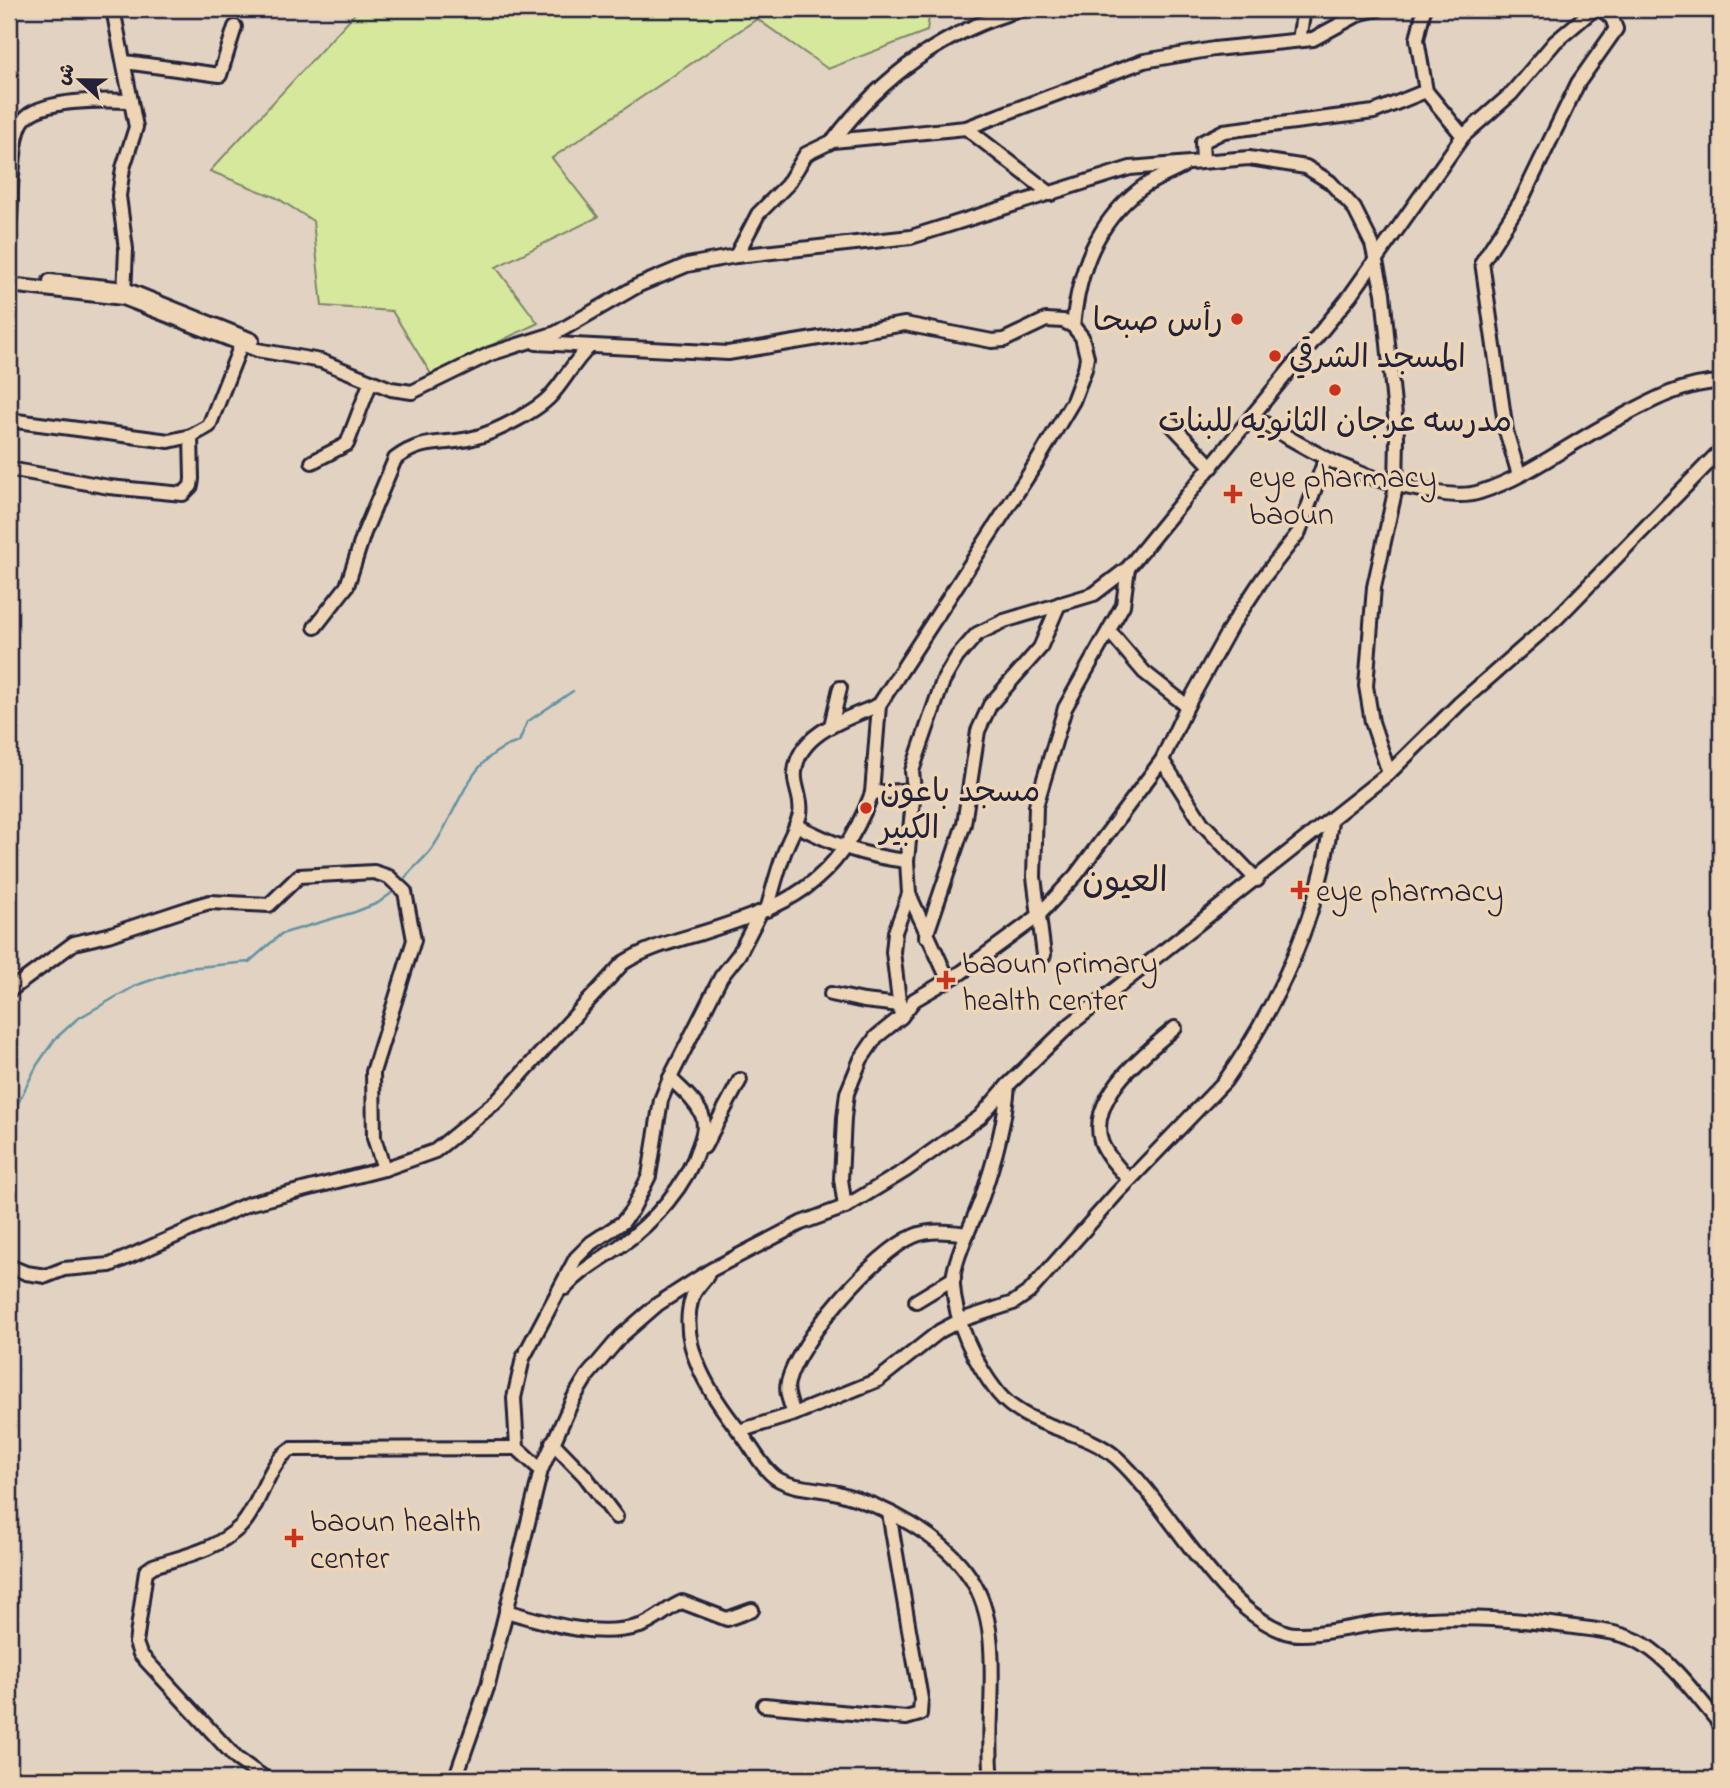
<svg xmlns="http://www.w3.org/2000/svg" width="1730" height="1788" viewBox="0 0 1730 1788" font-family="'Indie Flower','Playpen Sans Arabic',sans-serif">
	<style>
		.green { fill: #d5e89c; stroke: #7c856c; stroke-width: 2 }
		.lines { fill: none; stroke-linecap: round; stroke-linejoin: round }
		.stream { stroke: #6393a3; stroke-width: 2.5 }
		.minor-casing { stroke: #22223b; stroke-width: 18 }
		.minor { stroke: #edd5b5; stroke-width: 12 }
		.poi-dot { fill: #c8321e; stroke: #edd5b5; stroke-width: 2.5 }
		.labels { text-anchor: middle; stroke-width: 7; stroke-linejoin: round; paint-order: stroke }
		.poi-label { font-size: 32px; fill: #22223b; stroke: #edd5b5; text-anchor: start }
		.quarter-label { font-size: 35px; fill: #22223b; stroke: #edd5b5 }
	</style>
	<rect width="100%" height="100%" fill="#e1d2c2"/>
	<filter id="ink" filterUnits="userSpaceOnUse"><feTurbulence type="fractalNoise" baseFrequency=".0143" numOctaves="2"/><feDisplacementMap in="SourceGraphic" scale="14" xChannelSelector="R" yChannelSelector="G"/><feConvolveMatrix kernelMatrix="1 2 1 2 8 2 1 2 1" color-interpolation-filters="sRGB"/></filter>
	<g filter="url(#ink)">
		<!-- green -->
		<polygon class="green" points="359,9 930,9 927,31 828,69 757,19 552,158 598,217 496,267 538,323 431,374 392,311 322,306 313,221 277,198 210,171"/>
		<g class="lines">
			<!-- stream -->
			<g class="stream">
				<path d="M401,884C409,869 424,861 433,847C459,810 468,755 519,742L527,722L573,691"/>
				<polyline points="9,1134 18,1103 37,1065 55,1039 77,1019 137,985 187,968 249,962 281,934 355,912 378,903 397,889"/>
			</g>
			<!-- minor casing -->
			<g class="minor-casing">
				<g id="minor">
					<polyline points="113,9 136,127 123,168 119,196 126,249 124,295"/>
					<polyline points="1424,9 1417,39 1426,91 1463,136"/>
					<polyline points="1299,40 1304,9"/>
					<polyline points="125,62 220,75 235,27"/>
					<polyline points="966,128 1051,194"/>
					<path d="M833,141C882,76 944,31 1023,9"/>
					<polyline points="1203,160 1202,142 1224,131 1374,112 1426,91"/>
					<path d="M9,224C12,208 10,191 12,175C14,159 14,136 22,122C37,98 106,100 131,101"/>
					<polyline points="736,256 758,214 787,185 806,154 833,141 966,128 1144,61 1214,49 1313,39 1361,13 1378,9"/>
					<polyline points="50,281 125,289 252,340"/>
					<polyline points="9,285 123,298 257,350 321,361 391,389 412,392 490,354 556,333 639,285 687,265 736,256 911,237 1130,168 1249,158 1306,167 1330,182 1354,208 1372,244 1383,293 1397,436 1396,487 1374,587 1366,686 1372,722 1389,773"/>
					<path d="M1073,326C1079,271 1095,224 1140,189C1153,179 1169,174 1183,166"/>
					<polyline points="536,343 728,353 905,324 992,341 1004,340 1046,320 1063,321 1073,326 1082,337 1087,357 1085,369 1073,401 1035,465 879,705 872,793 914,790"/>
					<path d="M1252,416C1313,453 1361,482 1433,492C1449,495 1465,497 1480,492C1530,476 1571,442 1617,419C1651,401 1682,383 1721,382"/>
					<polyline points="9,420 169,441 191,436 209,426 244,337"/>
					<polyline points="1171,424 1212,467"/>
					<polyline points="312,462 347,444 371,381"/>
					<polyline points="9,469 109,487 183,494 191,486 192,479 191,436"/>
					<polyline points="1519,475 1506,431 1482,262 1521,201 1578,83 1616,29 1612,18 1601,9"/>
					<path d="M315,627L347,586L364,533L395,459C424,437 443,446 473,438C494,433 540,410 553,393C567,377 574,361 590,346"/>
					<polyline points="1110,632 1144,672 1187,706"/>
					<polyline points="831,726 840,688"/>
					<polyline points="1162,760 1202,823 1257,880"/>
					<path d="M796,825C836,845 862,856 907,861"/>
					<polyline points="909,894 948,979"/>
					<path d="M767,910C773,889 778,868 786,848C790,837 797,826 800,814C803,798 793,786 795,772C798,732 849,718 879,705"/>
					<polyline points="926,936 964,824 978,731 990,705 1040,648 1059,604"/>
					<polyline points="1044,955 1034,877 1036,806 1065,708 1123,605 1128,568"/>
					<polyline points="9,991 74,943 108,935 196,906 210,902 269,905 299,876 374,872 389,877 405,892 414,940 373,1072 374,1138 384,1169"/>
					<polyline points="831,994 864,1001 900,1005"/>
					<polyline points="901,1017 893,952 895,932 909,894 907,861 914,790 912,771 943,681 957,657 977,634 1004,621 1094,594 1128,568 1350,296 1463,136 1511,94 1555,42 1594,9"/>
					<path d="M1008,1085C1005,1125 994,1163 981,1200C973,1223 952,1261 953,1285C955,1322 975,1364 998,1393C1028,1430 1082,1427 1117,1458C1171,1507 1215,1606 1285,1632C1305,1639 1356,1626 1379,1623C1445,1615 1508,1617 1574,1627C1597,1630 1623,1632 1643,1644C1674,1663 1698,1698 1721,1725"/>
					<polyline points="704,1147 740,1080"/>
					<path d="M1129,1180C1120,1169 1105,1155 1101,1141C1088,1097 1145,1053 1175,1028"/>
					<polyline points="845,1207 841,1179 844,1118 847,1093 861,1059 876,1037 901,1017 914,1000 962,972 1037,917 1076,875 1162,760 1187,706 1230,628 1263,578 1299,532 1325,460"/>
					<path d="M9,1266L26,1273L46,1276L64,1269L110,1265L248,1204L384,1169L435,1151L498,1100L623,963C647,948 671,942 698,934C787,906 837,886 872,793"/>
					<path d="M707,1276C702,1283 694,1290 692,1298C677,1345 712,1397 740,1432C752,1447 761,1467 776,1478C793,1489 818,1488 838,1493C884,1505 943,1536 970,1577C1007,1631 984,1717 992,1779"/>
					<path d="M565,1288C581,1270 600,1260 620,1246C653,1223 687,1185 699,1146C703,1135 706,1126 702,1115C695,1100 681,1089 670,1078"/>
					<polyline points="916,1301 954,1278"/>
					<path d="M794,1414C791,1404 785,1393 788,1382C798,1341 875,1252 914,1236C931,1229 950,1232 967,1234"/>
					<path d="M739,1431L794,1414L878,1380L940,1331L961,1320L1013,1303L1029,1292L1117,1193L1225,1081C1278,1006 1320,912 1331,821"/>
					<polyline points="552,1442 585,1476 616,1517"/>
					<polyline points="541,1470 517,1448 514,1398 523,1358 576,1258 591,1243 623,1222 632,1210 649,1176 661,1100 670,1078 721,977 739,954 759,915"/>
					<path d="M506,1611C548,1623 595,1639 640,1626C656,1621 667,1608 682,1602L727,1619L752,1610"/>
					<polyline points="764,1705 906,1718 920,1714 921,1699 889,1513"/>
					<path d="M266,1779L237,1759L140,1654L136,1643L146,1571L153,1566C187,1555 214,1551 241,1526C260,1507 269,1459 292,1449L517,1448"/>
					<polyline points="455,1779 488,1685 541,1470 573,1399 587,1376 621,1336 658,1304 711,1270 801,1223 845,1207 906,1170 980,1117 1008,1085 1071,1024 1389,773 1460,703 1556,619 1721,450"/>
				</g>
			</g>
			<!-- minor -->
			<use href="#minor" class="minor"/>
		</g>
	</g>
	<!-- markers -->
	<g class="poi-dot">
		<circle cx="1237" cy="319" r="7"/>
		<circle cx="1275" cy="356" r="7"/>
		<circle cx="1335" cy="390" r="7"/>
		<path d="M1229.5 483.5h7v7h7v7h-7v7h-7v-7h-7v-7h7z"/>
		<circle cx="866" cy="808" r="7"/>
		<path d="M1296.5 879.5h7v7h7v7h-7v7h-7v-7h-7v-7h7z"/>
		<path d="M942.5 969.5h7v7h7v7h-7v7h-7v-7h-7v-7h7z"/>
		<path d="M290.5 1527.5h7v7h7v7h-7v7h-7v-7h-7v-7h7z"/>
	</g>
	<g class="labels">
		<!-- poi labels -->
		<g class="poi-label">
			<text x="1223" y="330" text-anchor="end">رأس صبحا</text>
			<text x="1289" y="367">المسجد الشرقي</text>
			<text x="1335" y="431" text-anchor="middle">مدرسه عرجان الثانويه للبنات</text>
			<text x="1249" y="487">eye pharmacy<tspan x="1249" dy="37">baoun</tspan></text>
			<text x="880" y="801">مسجد باعون<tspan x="880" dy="37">الكبير</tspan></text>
			<text x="1316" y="901">eye pharmacy</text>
			<text x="962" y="973">baoun primary<tspan x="962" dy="37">health center</tspan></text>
			<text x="310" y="1531">baoun health<tspan x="310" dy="37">center</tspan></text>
		</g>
		<!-- quarter labels -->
		<g class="quarter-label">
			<text x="1125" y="891">العيون</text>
		</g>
	</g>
	<!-- margin -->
	<rect width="1730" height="1788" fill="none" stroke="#edd5b5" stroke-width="35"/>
	<rect x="18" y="18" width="1695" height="1753" fill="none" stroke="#22223b" stroke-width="2.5" filter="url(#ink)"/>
	<!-- north arrow -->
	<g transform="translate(80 80) rotate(292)" stroke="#edd5b5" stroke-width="5" paint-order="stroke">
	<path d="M0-5L12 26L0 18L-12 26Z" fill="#22223b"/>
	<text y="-10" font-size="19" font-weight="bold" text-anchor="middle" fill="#22223b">ش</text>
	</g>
</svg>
